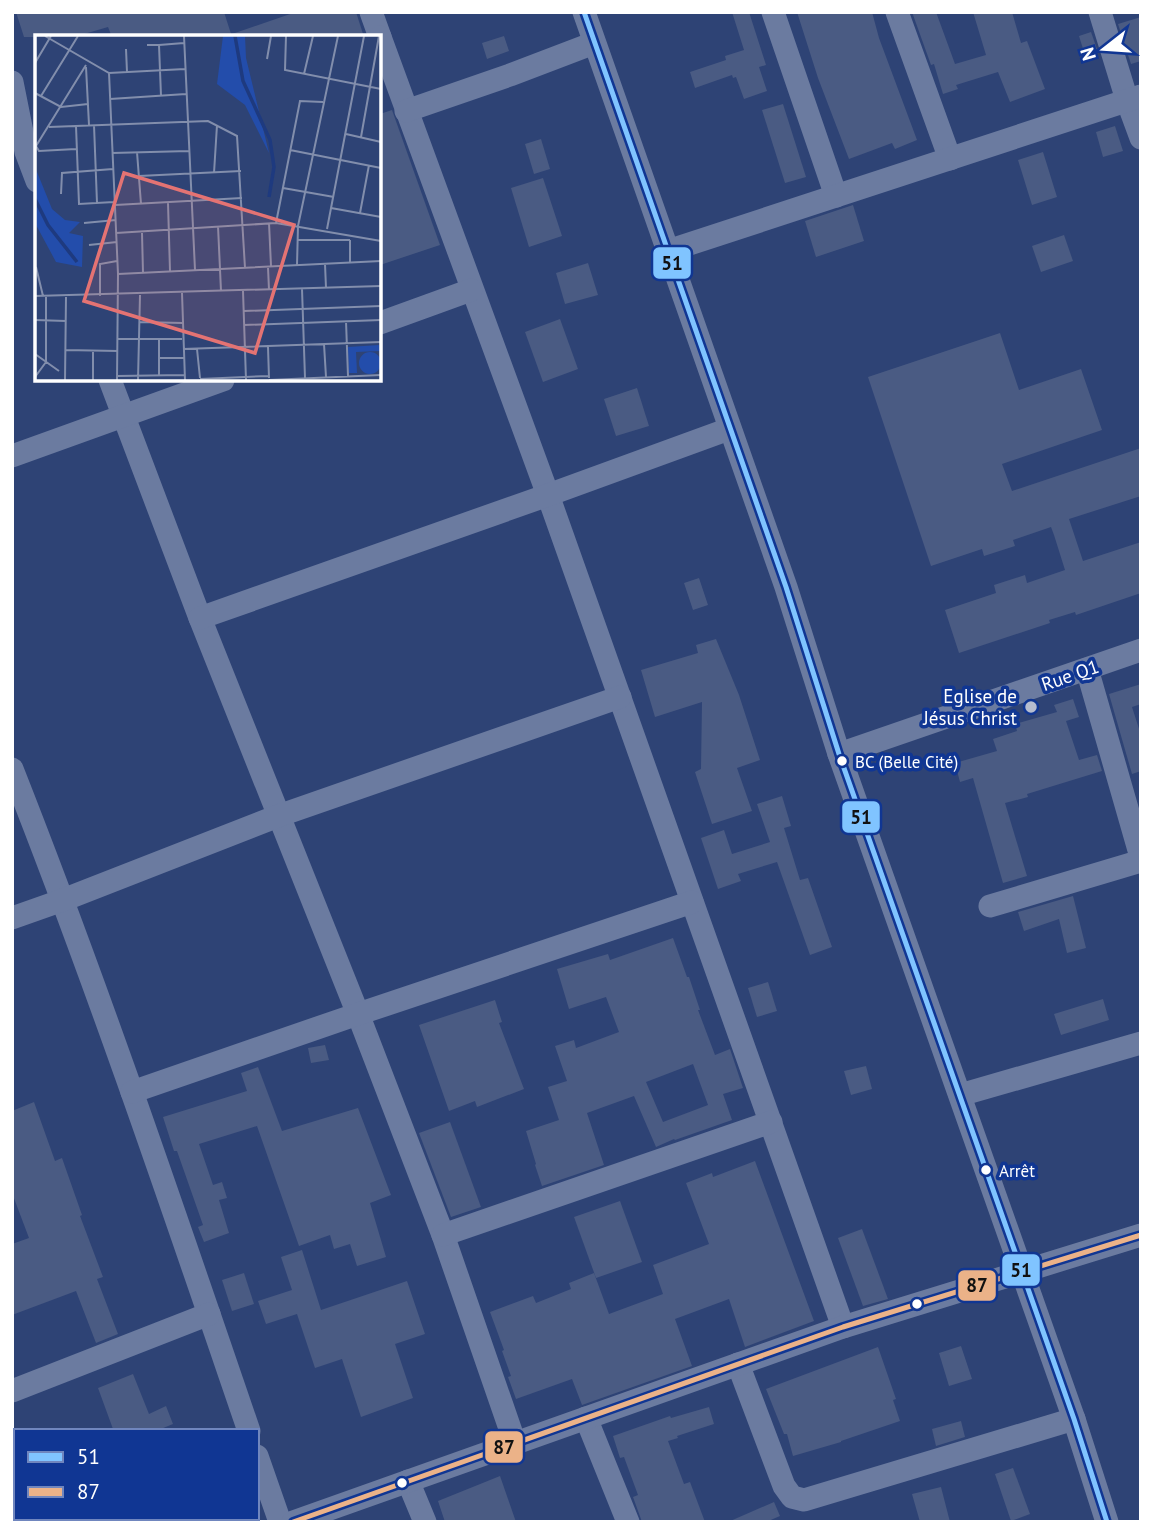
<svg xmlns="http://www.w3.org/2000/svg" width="1153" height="1534" viewBox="0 0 1153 1534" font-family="'PT Sans',sans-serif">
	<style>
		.building { fill: #4a5b83; fill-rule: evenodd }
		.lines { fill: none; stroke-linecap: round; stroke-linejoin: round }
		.minor { stroke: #6b7ba0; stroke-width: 23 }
		.bus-1-casing { stroke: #103693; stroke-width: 10 }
		.bus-2-casing { stroke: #103693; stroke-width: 10 }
		.bus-1 { stroke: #80c4ff; stroke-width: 5 }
		.bus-2 { stroke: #ebb288; stroke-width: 5 }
		.poi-dot { fill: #b6bdcf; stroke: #103693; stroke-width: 2.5 }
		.bus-dot { fill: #fff; stroke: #103693; stroke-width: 2.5 }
		.labels { text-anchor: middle; stroke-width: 7; stroke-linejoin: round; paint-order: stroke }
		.bus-label { font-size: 17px; fill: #fff; stroke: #103693; text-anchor: start }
		.street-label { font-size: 19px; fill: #fff; stroke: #103693 }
		.poi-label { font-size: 19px; fill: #fff; stroke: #103693; text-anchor: end }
		.inset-river { fill: none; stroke: #1e3a7f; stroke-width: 3.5 }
		.inset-road { fill: none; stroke: #828eac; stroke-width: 2 }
		.view { fill: #e47373; fill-opacity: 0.15; stroke: #e47373; stroke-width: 3.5 }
		.inset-edge { fill: none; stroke: #fff; stroke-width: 3.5 }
		.line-badge { stroke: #103693; stroke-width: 2.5 }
		.pale-badge-label { font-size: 19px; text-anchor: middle; font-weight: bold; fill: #111 }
	</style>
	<rect width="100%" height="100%" fill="#2e4375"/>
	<!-- building -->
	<g class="building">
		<polygon points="16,12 224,12 232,37 112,37 108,27 74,37 24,37"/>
		<polygon points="296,12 356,12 364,37 233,37 232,34"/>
		<polygon points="732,12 749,12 766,65 759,67 767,91 744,99 736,77 733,78 732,75 695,88 690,72 726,60 725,56 744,50"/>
		<polygon points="797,12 872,12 879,38 917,140 895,149 892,143 849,159 818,78"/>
		<polygon points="912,12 936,12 955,64 986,55 973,12 1012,12 1021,43 1027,41 1045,89 1010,102 998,72 956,85 958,89 943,94 934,64 931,65"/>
		<polygon points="1141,17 1141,61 1131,64 1118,24"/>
		<polygon points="1091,32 1097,49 1084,52 1079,36"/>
		<polygon points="504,36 509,51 487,59 482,43"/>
		<polygon points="783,104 806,177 785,183 762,110"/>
		<polygon points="392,110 440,245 380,265 380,114"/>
		<polygon points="1115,126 1123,151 1103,157 1096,132"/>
		<polygon points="541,139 550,169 534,174 525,144"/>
		<polygon points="1043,152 1057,197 1032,205 1018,160"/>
		<polygon points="543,178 562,236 529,247 511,188"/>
		<polygon points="853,205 864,241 816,257 805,221"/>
		<polygon points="1064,235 1073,261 1041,272 1032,246"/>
		<polygon points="588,263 598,295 565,304 556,273"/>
		<polygon points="560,319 578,369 543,382 525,332"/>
		<polygon points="1000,333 1019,390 1081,369 1102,430 1002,464 1012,491 1141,448 1141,496 1069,519 1083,561 1141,542 1141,593 1076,615 1075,612 1049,620 1050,623 959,653 945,610 996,593 994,585 1025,575 1027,583 1065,570 1054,535 1051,527 1013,540 1015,546 984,556 982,549 931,566 868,377"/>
		<polygon points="637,388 649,426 616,436 604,399"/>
		<polygon points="699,578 708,605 693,610 684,583"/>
		<polygon points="716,639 739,695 760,760 737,768 752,811 712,824 695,772 701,769 702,702 655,717 641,670 698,653 696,645"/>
		<polygon points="1141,684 1141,704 1132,707 1141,735 1141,771 1132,774 1109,694"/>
		<polygon points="1073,699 1079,717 1066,721 1079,760 1097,755 1102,771 1027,794 1028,797 1005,803 1027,876 1003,883 973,778 960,782 955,763 997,751 993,739 1017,731 1015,724 1057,712 1054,705"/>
		<polygon points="782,796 791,826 784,828 800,880 808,878 832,947 810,955 777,862 738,874 741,881 718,889 701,838 724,830 732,854 770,842 757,804"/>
		<polygon points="1073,896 1086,948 1067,953 1059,919 1024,931 1018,912"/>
		<path d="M673,938L687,977H689L700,1010H698L715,1055L730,1049L743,1088L723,1094L732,1120L675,1140L674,1139L656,1147L634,1096L587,1113L604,1165L542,1186L535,1165L536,1164L526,1131L559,1120L548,1087L567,1081L555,1046L574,1040L576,1048L619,1032L606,997L569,1009L557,969L608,954L610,960ZM693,1064L708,1105L663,1122L646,1082Z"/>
		<polygon points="768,982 777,1011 757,1017 748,988"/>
		<polygon points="1103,999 1109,1020 1061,1035 1054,1014"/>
		<polygon points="495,1000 502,1022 499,1023 524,1089 477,1107 475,1101 449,1111 419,1025"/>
		<polygon points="325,1045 329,1060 311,1063 308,1048"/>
		<polygon points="866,1066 872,1089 851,1095 844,1071"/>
		<polygon points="258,1067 282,1131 358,1108 391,1195 370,1203 386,1257 357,1266 350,1244 334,1249 330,1235 299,1246 257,1126 199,1144 213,1185 222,1182 227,1198 219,1200 229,1233 204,1242 198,1227 203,1225 177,1151 174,1151 163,1117 247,1091 241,1073"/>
		<polygon points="34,1102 55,1161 62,1158 82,1215 80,1216 103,1277 97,1279 118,1334 96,1343 76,1291 12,1315 12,1244 29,1238 12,1193 12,1111"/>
		<polygon points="450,1122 481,1207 451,1217 419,1133"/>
		<polygon points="755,1161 814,1321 745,1347 729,1299 675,1319 692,1366 582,1405 572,1379 516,1399 508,1377 511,1376 502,1351 504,1350 490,1312 533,1296 536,1303 571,1289 569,1283 594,1273 609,1314 663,1294 653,1265 709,1244 686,1183 712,1173 713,1177"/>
		<polygon points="620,1201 642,1262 596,1278 574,1217"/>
		<polygon points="862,1229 888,1299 863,1306 838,1238"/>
		<polygon points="302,1250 321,1310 407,1281 425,1334 395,1344 413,1398 361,1417 342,1359 315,1368 297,1314 266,1324 258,1301 292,1290 281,1257"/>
		<polygon points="244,1273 254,1304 232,1311 222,1280"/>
		<polygon points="961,1346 972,1379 949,1386 939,1353"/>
		<polygon points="878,1347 896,1399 893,1400 900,1421 841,1441 841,1442 793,1456 787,1434 784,1434 766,1389"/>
		<polygon points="133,1374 149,1414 166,1406 173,1424 156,1431 109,1431 113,1429 98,1388"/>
		<polygon points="709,1407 714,1424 677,1436 678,1438 668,1441 684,1484 690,1482 705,1522 642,1522 633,1497 638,1495 624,1457 620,1458 613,1436 670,1416 671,1418"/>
		<polygon points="961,1421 965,1437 936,1446 932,1429"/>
		<polygon points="1013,1468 1030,1514 1011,1521 995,1474"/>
		<polygon points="500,1476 516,1522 445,1522 438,1501"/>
		<polygon points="941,1487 950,1522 920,1522 912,1494"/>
		<polygon points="774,1502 780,1516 766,1522 728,1522"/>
	</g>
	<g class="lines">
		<!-- minor -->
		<g class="minor">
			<polyline points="371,12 380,37"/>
			<polyline points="584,12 786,587 839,754 1074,1419 1107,1522"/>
			<polyline points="773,12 836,196"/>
			<polyline points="897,12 950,159"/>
			<polyline points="1100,12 1127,100 1141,138"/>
			<polyline points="380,37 548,495 843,1327"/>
			<polyline points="12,82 26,152 37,181"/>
			<polyline points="406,111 510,75 594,43"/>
			<polyline points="668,251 1141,96"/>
			<polyline points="380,323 471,290"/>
			<polyline points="110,380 200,618 358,1014 443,1235 515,1443"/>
			<polyline points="12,456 223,380"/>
			<polyline points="200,618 548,495 729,429"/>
			<polyline points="1087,669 1141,857"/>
			<polyline points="839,754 1141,650"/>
			<path d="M12,769C98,987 173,1209 249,1431"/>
			<polyline points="990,906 1141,861"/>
			<polyline points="12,918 63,900 278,816 620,697"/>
			<polyline points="132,1092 358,1014 692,902"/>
			<polyline points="960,1095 1141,1043"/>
			<polyline points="443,1235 771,1122"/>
			<polyline points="738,1364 784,1486 792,1497 804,1500 1074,1419"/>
			<polyline points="12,1391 209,1314"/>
			<polyline points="586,1418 628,1522"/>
			<polyline points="257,1456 280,1522"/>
			<polyline points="408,1481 425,1522"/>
			<polyline points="293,1522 843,1327 1141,1235"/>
		</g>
		<!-- bus-1 casing -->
		<g class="bus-1-casing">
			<polyline id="bus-1" points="584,12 786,587 839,754 1074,1419 1107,1522"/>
		</g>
		<!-- bus-2 casing -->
		<g class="bus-2-casing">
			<polyline id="bus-2" points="293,1522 843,1327 1141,1235"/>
		</g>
		<!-- bus-1 -->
		<use href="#bus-1" class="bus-1"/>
		<!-- bus-2 -->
		<use href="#bus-2" class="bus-2"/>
	</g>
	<!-- markers -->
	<circle class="poi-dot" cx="1031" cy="707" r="7"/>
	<g class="bus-dot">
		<circle cx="842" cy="761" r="6"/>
		<circle cx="986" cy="1170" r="6"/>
		<circle cx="917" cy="1304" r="6"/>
		<circle cx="402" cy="1483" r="6"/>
	</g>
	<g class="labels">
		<!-- bus labels -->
		<g class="bus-label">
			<text x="855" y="768">BC (Belle Cité)</text>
			<text x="999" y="1177">Arrêt</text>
		</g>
		<!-- street labels -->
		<g class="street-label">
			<text transform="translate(1070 675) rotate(-19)" y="7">Rue Q1</text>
		</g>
		<!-- poi labels -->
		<g class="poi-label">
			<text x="1017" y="703">Eglise de<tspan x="1017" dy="22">Jésus Christ</tspan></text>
		</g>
	</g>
	<!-- overview -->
	<g transform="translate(35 35)">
		<rect width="346" height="346" fill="#2e4375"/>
		<path d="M188,1H210L211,23L234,118L210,70L182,49ZM0,132L17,174L30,185L45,187L34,198L48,201L47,232L21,227L0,188ZM344,310L345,316L321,317L322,338H314L313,312ZM324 328a11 11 0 1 1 22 0a11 11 0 1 1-22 0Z" fill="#234dab"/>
		<path class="inset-river" d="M200,1L208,46L235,105L239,132L234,162M0,164L13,190L42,227"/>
		<path class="inset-road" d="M10,1L74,38L150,34M149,1L160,235M251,1L250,35L346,54M112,10H124L126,61M124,10L149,8M91,14L92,37M232,24L236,1M0,28L16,1M51,32L54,90M74,38L83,239L82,345M269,39L278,1M0,58L26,72L53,69M6,61L43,1M75,64L151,59M59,90L62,168M41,91L44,169L79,167M14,92L173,86L202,101L210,233M311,99L346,107M326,102L344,1M41,114L4,116L1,111L51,30M255,115L346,133M102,117L106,169M77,118L154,116M179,138L182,90M104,141L206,136M248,153L299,162M26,159L27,138L78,134M133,168L135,236M80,170L207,163M296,173L346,182M325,178L334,130M49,188L81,185M234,188L236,231M241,188L265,66L288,67M183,191L186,256M292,194L329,1M81,198L241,188L346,206M107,198L108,238M262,205H315M315,205V228M54,210L82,207M290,229L291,253M262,230L263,191L303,1M1,232L8,261M233,232L234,255M83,239L346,226M267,254L270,343M208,256L211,345M147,258L150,345M0,261L346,251M65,261V229L82,226M209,276L346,271M0,285L31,286M311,286L313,341M104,287L148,288M209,290L346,285M83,304H147M124,304V340M289,309L291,342M233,312L234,343M148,314L346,307M162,314L165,343M30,315L83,316M58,315V345M0,319L24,336M124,323H149M82,341L149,340M0,342L11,327V261M165,344L233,341M30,345L31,262M103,345L105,260M234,345L346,340"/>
		<path class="view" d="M89,138L259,190L220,318L49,266Z"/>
		<rect width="346" height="346" class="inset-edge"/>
	</g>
	<g class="line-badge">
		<rect x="652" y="246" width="40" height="34" rx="7" fill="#80c4ff"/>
		<rect x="841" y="800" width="40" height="34" rx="7" fill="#80c4ff"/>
		<rect x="1001" y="1253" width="40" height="34" rx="7" fill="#80c4ff"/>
		<rect x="957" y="1269" width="40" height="33" rx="7" fill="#ebb288"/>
		<rect x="484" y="1430" width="40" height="34" rx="7" fill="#ebb288"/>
	</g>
	<g class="pale-badge-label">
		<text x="672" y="270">51</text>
		<text x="861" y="824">51</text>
		<text x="1021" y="1277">51</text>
		<text x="977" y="1292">87</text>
		<text x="504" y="1454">87</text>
	</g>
	<!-- border -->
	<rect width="1153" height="1534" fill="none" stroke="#ffffff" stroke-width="28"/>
	<!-- legend -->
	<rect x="14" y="1429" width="245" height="91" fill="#103693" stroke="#7086be" stroke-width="2"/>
	<rect x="28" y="1452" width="35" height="10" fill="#80c4ff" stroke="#7086be" stroke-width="2"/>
	<text x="77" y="1464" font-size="21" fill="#ffffff">51</text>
	<rect x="28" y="1487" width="35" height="10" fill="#ebb288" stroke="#7086be" stroke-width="2"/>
	<text x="77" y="1499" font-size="21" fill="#ffffff">87</text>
	<!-- north arrow -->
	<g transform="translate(1104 49) rotate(253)" stroke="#103693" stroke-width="5" paint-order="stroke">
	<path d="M0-5L12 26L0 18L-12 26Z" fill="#ffffff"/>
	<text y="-10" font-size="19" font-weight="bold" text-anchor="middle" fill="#ffffff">N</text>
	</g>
</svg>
